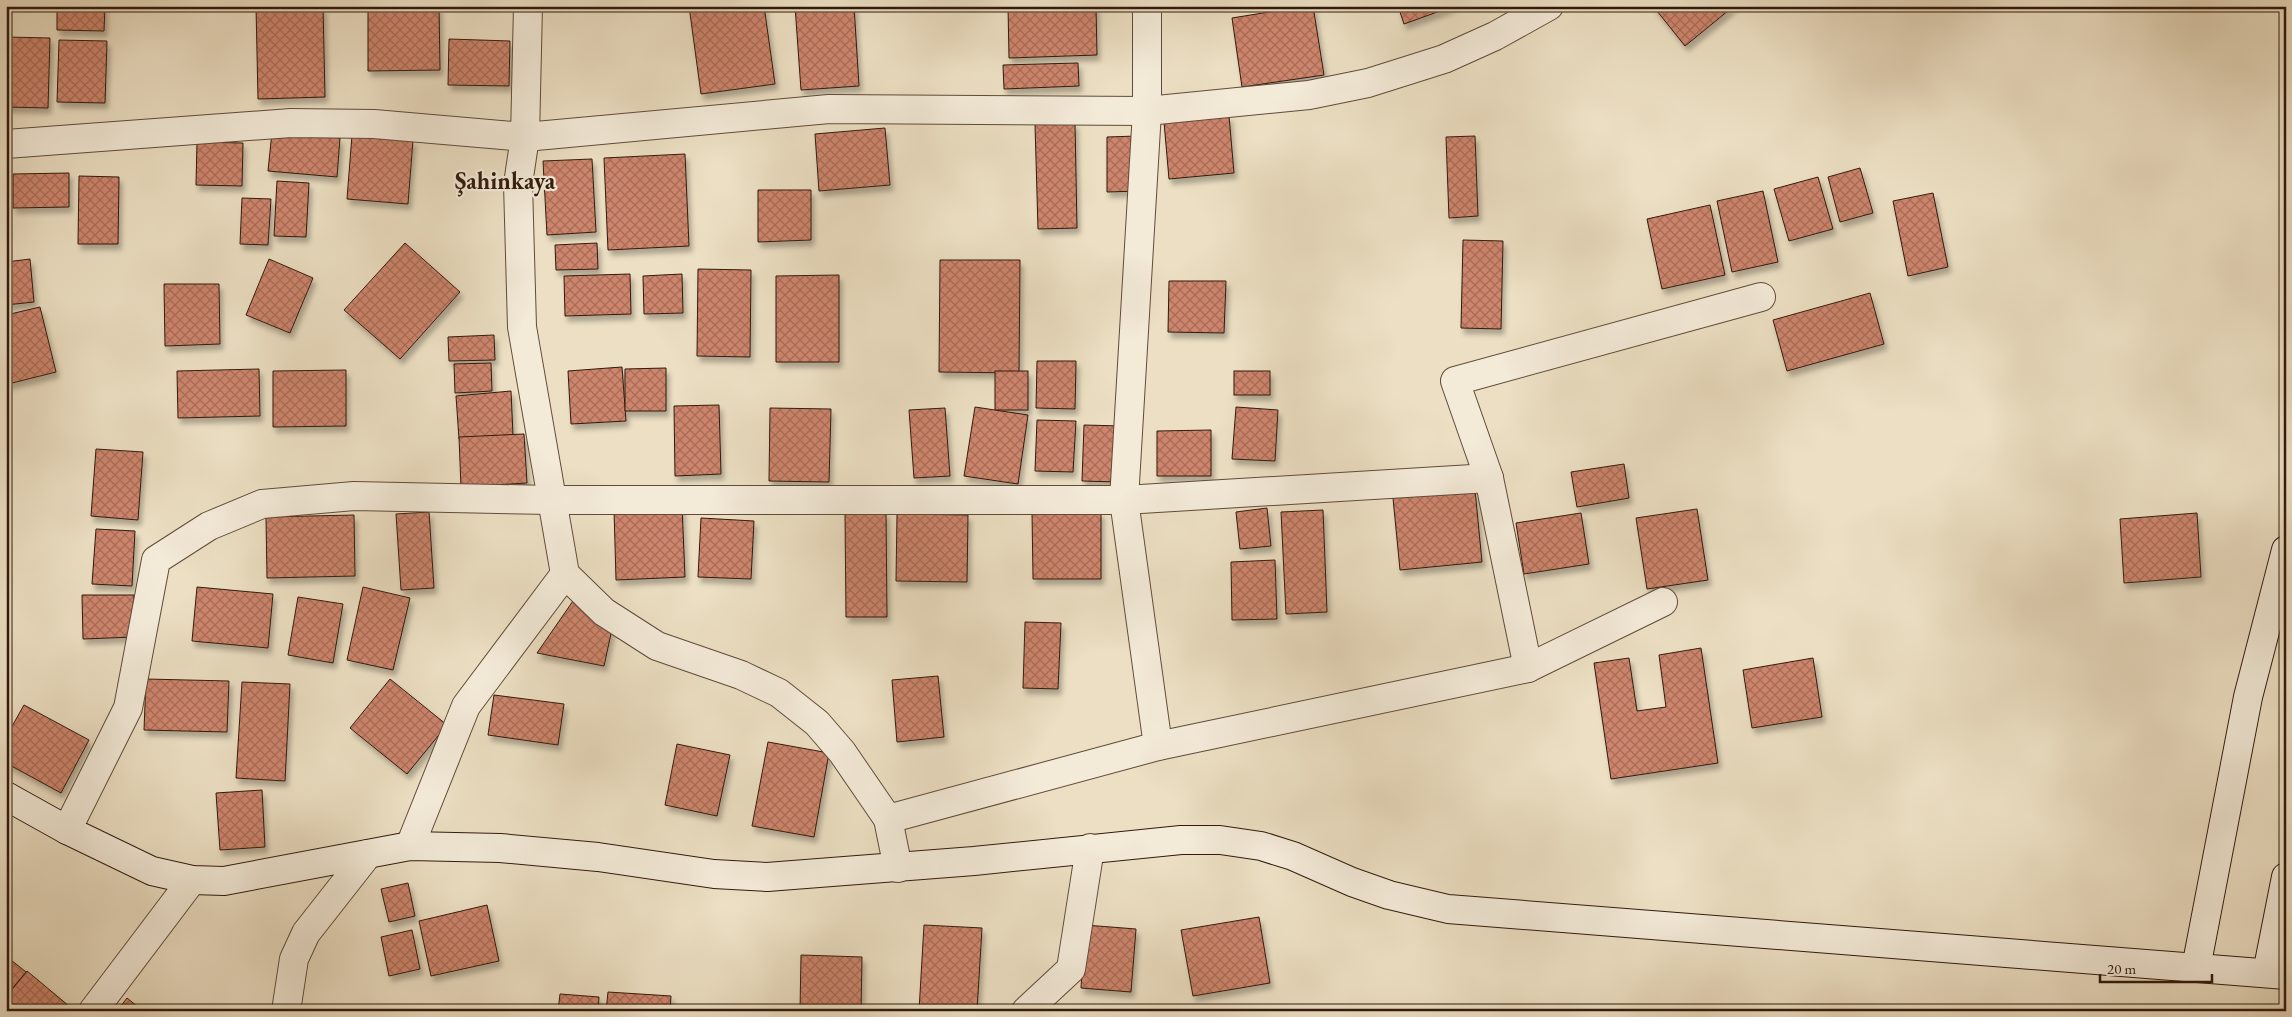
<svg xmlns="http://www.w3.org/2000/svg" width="2292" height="1017" viewBox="0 0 2292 1017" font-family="'EB Garamond',serif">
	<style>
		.building { fill: url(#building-cross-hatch); stroke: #311a0d; filter: url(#shadow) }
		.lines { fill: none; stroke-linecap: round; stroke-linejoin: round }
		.street-casing { stroke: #604b3a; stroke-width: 30 }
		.secondary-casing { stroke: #311a0d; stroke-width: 30 }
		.street { stroke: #f3ead8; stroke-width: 28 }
		.secondary { stroke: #f3ead8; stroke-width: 28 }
		.labels { text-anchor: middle; stroke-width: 4.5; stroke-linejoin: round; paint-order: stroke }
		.district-label { font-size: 24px; font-weight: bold; fill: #311a0d; stroke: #f3ead8 }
	</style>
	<defs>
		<pattern id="building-cross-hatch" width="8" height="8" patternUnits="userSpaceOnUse" patternTransform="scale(1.25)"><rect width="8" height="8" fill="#ce856d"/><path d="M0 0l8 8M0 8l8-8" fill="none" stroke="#a86c58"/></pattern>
		<filter id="shadow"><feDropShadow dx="3" dy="5.5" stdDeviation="2.5" flood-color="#0004"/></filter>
	</defs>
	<rect width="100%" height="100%" fill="#ecdfc3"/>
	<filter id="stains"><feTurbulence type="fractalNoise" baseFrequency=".004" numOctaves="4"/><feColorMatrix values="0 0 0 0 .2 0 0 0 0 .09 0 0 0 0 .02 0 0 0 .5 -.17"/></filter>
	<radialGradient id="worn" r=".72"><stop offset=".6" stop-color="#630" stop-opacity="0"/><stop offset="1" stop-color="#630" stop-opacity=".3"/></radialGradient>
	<!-- building -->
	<g class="building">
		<polygon points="57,6 105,6 104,31 57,30"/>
		<polygon points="256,6 323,6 325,97 258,99"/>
		<polygon points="368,6 439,6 440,70 368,71"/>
		<polygon points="689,6 764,6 775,84 701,94"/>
		<polygon points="795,6 854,6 859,86 801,90"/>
		<polygon points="1008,6 1096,6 1097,55 1009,58"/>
		<polygon points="1306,6 1313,6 1324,75 1242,87 1232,18"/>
		<polygon points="1398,6 1454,6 1404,24"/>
		<polygon points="1653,6 1734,6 1685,46"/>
		<polygon points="6,37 50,38 48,108 6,107"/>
		<polygon points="449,39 510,41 509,86 448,85"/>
		<polygon points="59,40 107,41 105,103 57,102"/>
		<polygon points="1078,63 1079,86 1004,89 1003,65"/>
		<polygon points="1229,116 1234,173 1169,179 1164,122"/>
		<polygon points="1075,123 1077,228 1038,229 1035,124"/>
		<polygon points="885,128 890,185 819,191 815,134"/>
		<polygon points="272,132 340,138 337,177 268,171"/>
		<polygon points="352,135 413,140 408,204 347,199"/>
		<polygon points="1137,136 1138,191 1107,192 1107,137"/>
		<polygon points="1475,136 1478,216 1449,218 1446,137"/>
		<polygon points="197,142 243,143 242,186 196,185"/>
		<polygon points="685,154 689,246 608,250 604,158"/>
		<polygon points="592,159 596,232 547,235 543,161"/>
		<polygon points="1860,168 1873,213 1840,222 1828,177"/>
		<polygon points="69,173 69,207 13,208 13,174"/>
		<polygon points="79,176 119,177 118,244 78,244"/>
		<polygon points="1818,177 1833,229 1789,241 1774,189"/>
		<polygon points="277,181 309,183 306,237 274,236"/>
		<polygon points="758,190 811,190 811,240 758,242"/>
		<polygon points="1763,191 1778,262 1732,272 1717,201"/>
		<polygon points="1933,193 1948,267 1908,276 1893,201"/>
		<polygon points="242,198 271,199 268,245 240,244"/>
		<polygon points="1710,205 1725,275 1662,289 1647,219"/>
		<polygon points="1463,240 1503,241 1501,329 1461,328"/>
		<polygon points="405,243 460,292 400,359 344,310"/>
		<polygon points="597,243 598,269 556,270 555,245"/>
		<polygon points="30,259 34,302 6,305 6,262"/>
		<polygon points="269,259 313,278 290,333 246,315"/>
		<polygon points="940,260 1020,260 1019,373 939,372"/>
		<polygon points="698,269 751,270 750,357 697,356"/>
		<polygon points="630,274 631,314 565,316 564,276"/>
		<polygon points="682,274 683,313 644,314 643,276"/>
		<polygon points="839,275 839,362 776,362 776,276"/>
		<polygon points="1169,281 1226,281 1224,333 1168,332"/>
		<polygon points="164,284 219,284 220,344 165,346"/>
		<polygon points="1870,293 1884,344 1787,371 1773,320"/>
		<polygon points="40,307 56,372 8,384 6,315"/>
		<polygon points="494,335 495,360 449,361 448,337"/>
		<polygon points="1037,361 1076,361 1075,409 1036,408"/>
		<polygon points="491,363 492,391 455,393 454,364"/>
		<polygon points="622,367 626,421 571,424 568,371"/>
		<polygon points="666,368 666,411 625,411 625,369"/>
		<polygon points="259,369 260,416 178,418 177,371"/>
		<polygon points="346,370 346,426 273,427 273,371"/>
		<rect x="995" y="371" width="33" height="39"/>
		<rect x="1234" y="371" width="36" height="24"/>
		<polygon points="511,391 513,435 459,439 456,396"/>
		<polygon points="719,405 721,474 675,476 674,406"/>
		<polygon points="975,407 1028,415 1018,484 964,476"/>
		<polygon points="1236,407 1278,410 1275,461 1232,459"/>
		<polygon points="770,408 831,409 829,482 769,481"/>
		<polygon points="945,408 950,476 914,478 909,410"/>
		<polygon points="1037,420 1076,421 1073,472 1035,471"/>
		<polygon points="1084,425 1121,426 1118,482 1082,481"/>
		<polygon points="1211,430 1211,476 1157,476 1157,431"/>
		<polygon points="524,434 527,483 461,487 459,437"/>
		<polygon points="96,449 143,452 138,520 91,516"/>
		<polygon points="1624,464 1629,498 1577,507 1571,472"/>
		<polygon points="1475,490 1482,562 1400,570 1393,498"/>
		<polygon points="682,506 685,577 616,580 614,509"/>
		<polygon points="1267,508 1271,546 1240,549 1236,512"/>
		<polygon points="1697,509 1708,580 1647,589 1636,518"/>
		<polygon points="1323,510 1327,612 1286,614 1281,512"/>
		<polygon points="429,512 434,588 401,590 396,514"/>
		<polygon points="886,512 887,617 846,617 845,513"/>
		<polygon points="1032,512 1101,512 1101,579 1033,579"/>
		<polygon points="1581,513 1589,564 1524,574 1516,523"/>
		<polygon points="2197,513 2201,577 2124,583 2120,519"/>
		<polygon points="897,514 968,515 967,582 896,581"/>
		<polygon points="354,515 355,576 267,578 266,517"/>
		<polygon points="701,518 754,521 751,579 698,577"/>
		<polygon points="96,529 135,531 132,586 92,584"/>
		<polygon points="1275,560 1277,619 1232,620 1231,562"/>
		<polygon points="197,587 273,594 268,648 192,641"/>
		<polygon points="363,587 410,598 393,670 347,660"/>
		<polygon points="82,595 134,595 134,637 83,639"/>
		<polygon points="298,597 343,604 333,663 288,655"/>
		<polygon points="573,601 612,629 604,666 537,653"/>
		<polygon points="1025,622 1061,623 1058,689 1023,688"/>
		<polygon points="1701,648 1718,763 1611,779 1594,663 1629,658 1637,711 1666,707 1659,655"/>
		<polygon points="1813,658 1822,717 1752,728 1743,670"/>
		<polygon points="938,676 944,737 897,742 892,680"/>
		<polygon points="146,679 229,681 227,732 144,730"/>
		<polygon points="390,679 447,725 407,774 350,728"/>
		<polygon points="242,682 290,684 285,781 236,778"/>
		<polygon points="494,695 564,704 558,745 488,735"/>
		<polygon points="24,705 89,740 61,793 6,763 6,737"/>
		<polygon points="768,742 829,753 814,837 752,826"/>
		<polygon points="677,744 730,755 717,816 665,805"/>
		<polygon points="262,790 265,847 220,850 216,793"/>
		<polygon points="408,883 415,916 389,922 381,889"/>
		<polygon points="487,905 499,961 431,976 419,921"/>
		<polygon points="1259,917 1270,983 1193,996 1181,930"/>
		<polygon points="924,925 982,928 977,1011 919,1011"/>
		<polygon points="1085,925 1136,929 1131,992 1081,988"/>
		<polygon points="412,930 420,969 389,976 381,937"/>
		<polygon points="801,955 862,957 861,1011 800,1011"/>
		<polygon points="6,956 26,972 6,996"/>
		<polygon points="27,971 69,1006 65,1011 6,1011 6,997"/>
		<polygon points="608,992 671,996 670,1011 606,1011"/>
		<polygon points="560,994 599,997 598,1011 558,1011"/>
		<polygon points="127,998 143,1011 117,1011"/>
		<polygon points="481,1006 482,1011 462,1011"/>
	</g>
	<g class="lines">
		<!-- street casing -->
		<g class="street-casing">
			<g id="street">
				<polyline points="528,6 525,137 518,184 522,327 565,574 604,612 657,646 741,675 779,693 817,723 842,752 888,819 898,868"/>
				<polyline points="1147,6 1147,111 1124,500 1158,746"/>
				<polyline points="6,144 291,123 374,124 525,137 829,109 1147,111 1309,95 1368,83 1444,59 1495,36 1549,6"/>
				<polyline points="1528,668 1489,478 1455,381 1761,297"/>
				<polyline points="888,819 1158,746 1528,668 1663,602"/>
				<polyline points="67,830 128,708 156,560 209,526 262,504 354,496 551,500 1124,500 1489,478"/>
				<polyline points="410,846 466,706 565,574"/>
				<polyline points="93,1011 192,880"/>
				<polyline points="286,1011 294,959 306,933 368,854"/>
				<polyline points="1026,1011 1071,969 1090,848"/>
			</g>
		</g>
		<!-- secondary casing -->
		<g class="secondary-casing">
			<g id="secondary">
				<polyline points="6,796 67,830 152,871 192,880 224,881 410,846 500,848 598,857 714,874 767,877 974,861 1181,840 1220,840 1261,846 1293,856 1352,882 1389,895 1448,909 2286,975"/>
				<polyline points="2196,968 2248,697 2286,550"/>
				<polyline points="2267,973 2286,877"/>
			</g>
		</g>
		<!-- street -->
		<use href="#street" class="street"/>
		<!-- secondary -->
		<use href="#secondary" class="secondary"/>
	</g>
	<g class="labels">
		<!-- district labels -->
		<g class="district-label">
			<text x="505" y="189">Şahinkaya</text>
		</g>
	</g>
	<!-- margin -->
	<rect width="2292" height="1017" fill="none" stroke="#ecdfc3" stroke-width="25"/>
	<rect x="8" y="8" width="2277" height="1002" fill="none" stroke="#311a0d" stroke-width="2.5"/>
	<rect x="12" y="12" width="2267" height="992" fill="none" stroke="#311a0d"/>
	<!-- scale -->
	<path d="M2100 974v8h112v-8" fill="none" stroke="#311a0d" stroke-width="2.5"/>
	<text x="2107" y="974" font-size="15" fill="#311a0d" stroke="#f3ead8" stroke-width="4" paint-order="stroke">20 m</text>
	<rect width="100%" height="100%" filter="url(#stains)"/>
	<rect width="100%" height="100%" fill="url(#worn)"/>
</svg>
